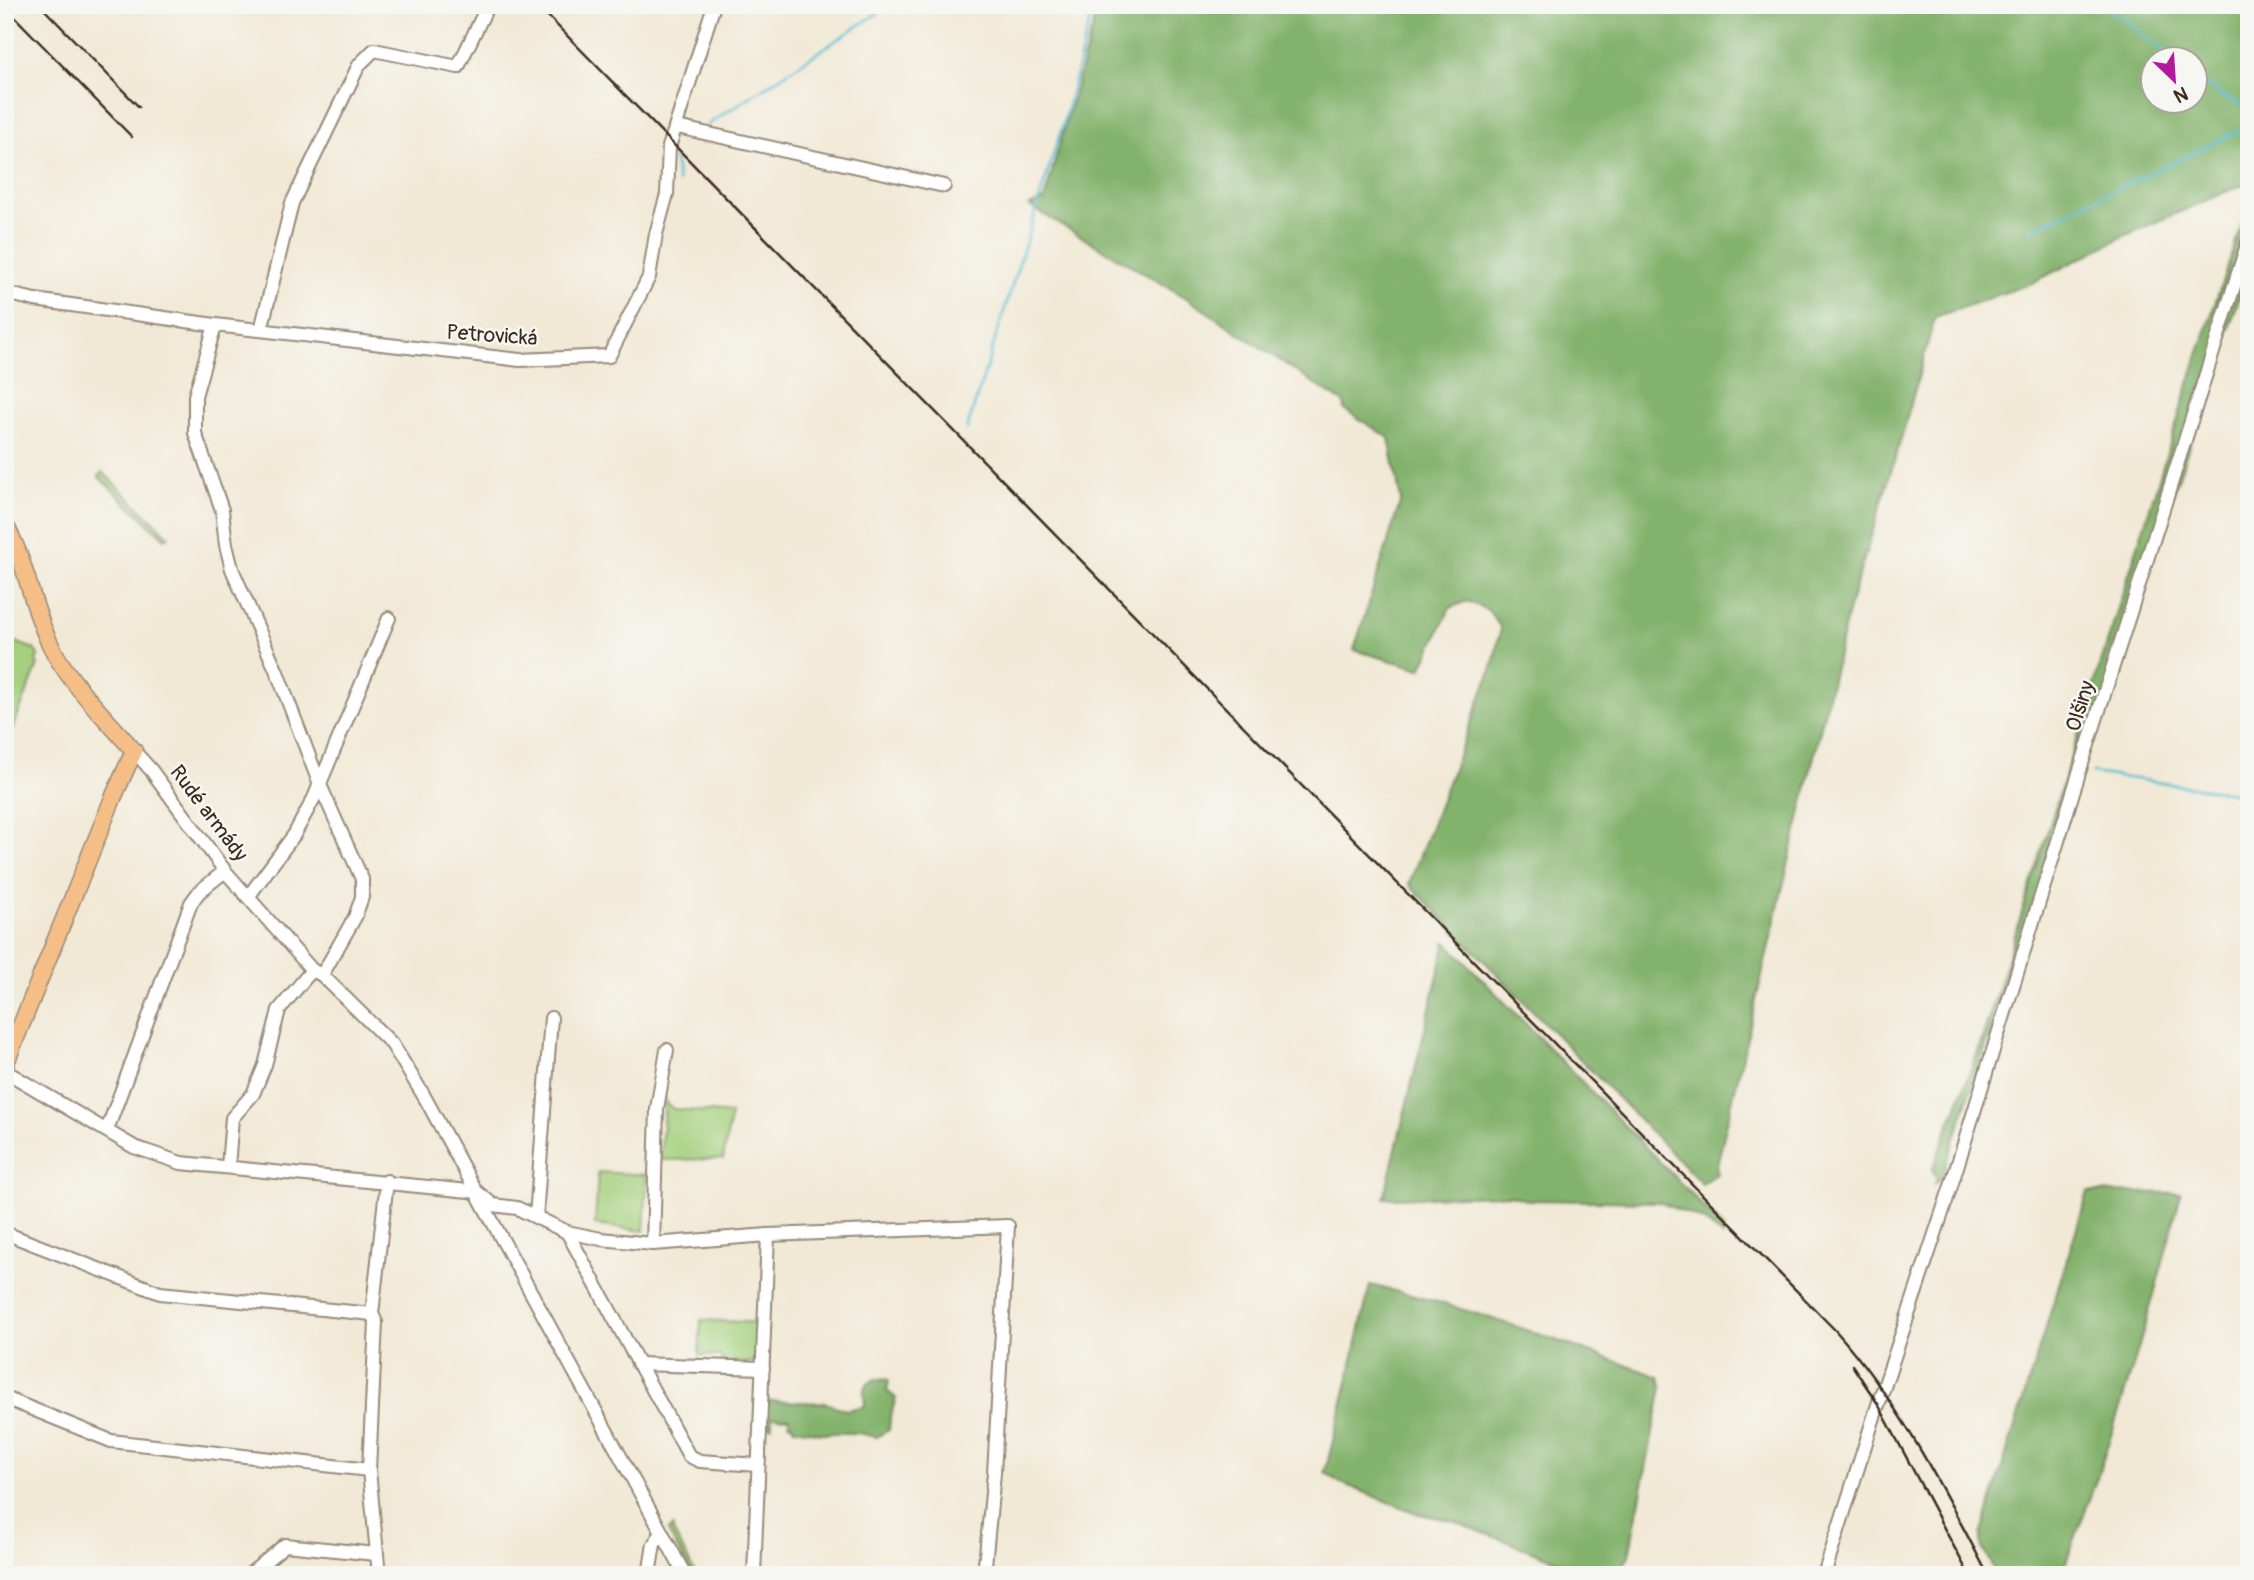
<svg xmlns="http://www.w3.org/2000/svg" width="2254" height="1580" viewBox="0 0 2254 1580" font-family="Pangolin,sans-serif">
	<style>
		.green { fill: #a4d07d; stroke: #707d4e; stroke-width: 2 }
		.forest { fill: #83b26c; stroke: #5f6e45; stroke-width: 2; fill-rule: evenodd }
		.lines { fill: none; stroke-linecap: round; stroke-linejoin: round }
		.stream { stroke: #53bbd1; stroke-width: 2.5 }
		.minor-casing { stroke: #968a7a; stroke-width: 16 }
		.major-casing { stroke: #968a7a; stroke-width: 19 }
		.minor { stroke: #fff; stroke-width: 12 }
		.major { stroke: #f6be87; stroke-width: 16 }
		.rail { stroke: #3b2a1e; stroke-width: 2.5 }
		.labels { text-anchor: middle; stroke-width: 5; stroke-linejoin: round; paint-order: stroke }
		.street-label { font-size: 21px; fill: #3b2a1e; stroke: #f6f6f2 }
	</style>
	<rect width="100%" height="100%" fill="#f6f6f2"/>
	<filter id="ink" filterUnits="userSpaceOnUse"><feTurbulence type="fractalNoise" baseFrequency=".0143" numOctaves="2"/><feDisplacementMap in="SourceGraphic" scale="14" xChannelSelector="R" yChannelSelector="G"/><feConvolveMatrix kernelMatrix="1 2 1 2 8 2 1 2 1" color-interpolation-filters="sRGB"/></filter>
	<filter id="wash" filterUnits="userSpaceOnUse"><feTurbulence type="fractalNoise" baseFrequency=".00686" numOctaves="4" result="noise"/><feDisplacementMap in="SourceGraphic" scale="28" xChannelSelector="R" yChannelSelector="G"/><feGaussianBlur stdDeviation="1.57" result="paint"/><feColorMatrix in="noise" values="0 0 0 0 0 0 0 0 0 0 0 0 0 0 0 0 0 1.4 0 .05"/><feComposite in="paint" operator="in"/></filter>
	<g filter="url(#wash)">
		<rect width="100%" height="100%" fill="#f1e9d5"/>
		<!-- green -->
		<g class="green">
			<polygon points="102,472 169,536 165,539 99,477"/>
			<polygon points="5,638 34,649 38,655 36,662 38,665 5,747"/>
			<polygon points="665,1099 669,1106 674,1109 731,1114 723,1159 660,1160"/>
			<polygon points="598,1172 647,1175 644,1231 595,1225"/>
			<polygon points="701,1320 761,1323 757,1362 721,1362 721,1356 699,1355"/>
			<polygon points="673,1527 673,1531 696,1575 692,1575 668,1531"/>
		</g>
		<!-- forest -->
		<g class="forest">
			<path d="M1099,5H2249V182L2126,235L2032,283L1935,317L1901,439L1850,604L1716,1169L1718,1173L1702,1184L1409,884L1493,665L1501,628L1488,610L1467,601L1450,608L1421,669L1354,650L1401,500L1389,438L1344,409L1345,404L1185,297L1029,206L1044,200ZM2152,60H2194V102H2152Z"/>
			<polygon points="2249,202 2249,269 1941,1179 1935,1183 1937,1179 1932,1170 1980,1046 2199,352"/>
			<polygon points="1446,942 1723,1227 1723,1236 1701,1219 1659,1202 1527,1200 1510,1195 1384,1198"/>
			<path d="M2088,1192L2181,1193C2148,1323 2110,1450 2061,1575H1997L1981,1546V1535Z"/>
			<path d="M1370,1285C1469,1307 1564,1343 1659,1377L1662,1387L1629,1555L1619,1575H1595L1450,1520L1419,1514L1339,1482L1325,1472L1347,1386Z"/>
			<path d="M875,1379L889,1380L887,1391L896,1398L890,1418L889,1430L876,1437L858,1433H821L794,1428L793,1424L789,1423V1418L772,1417V1427H765L766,1401L825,1403L847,1410L865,1406C864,1390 860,1388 875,1379Z"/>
		</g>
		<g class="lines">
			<!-- stream -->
			<g class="stream">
				<polyline points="1884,5 1910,5"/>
				<polyline points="2100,5 2120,16 2175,60"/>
				<polyline points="2194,75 2220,95 2249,107"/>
				<polyline points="707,125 890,5"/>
				<polyline points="674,158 678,182"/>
				<polyline points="2028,231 2249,126"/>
				<polyline points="967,429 1063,124 1094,5"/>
				<polyline points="2092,773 2249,795"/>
			</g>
		</g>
	</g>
	<g filter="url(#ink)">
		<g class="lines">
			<!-- minor casing -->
			<g class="minor-casing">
				<g id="minor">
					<polyline points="677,127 944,186"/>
					<polyline points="5,293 35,300 215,325 520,360 609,356 649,277 656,234 667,194 669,147 714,5"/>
					<polyline points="215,325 195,396 195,433 222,510 226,545 232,569 277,672 320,785 362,879 362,897 355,917 322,975"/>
					<polyline points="261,330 292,203 359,65 374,50 458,67 488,5"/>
					<polyline points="134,751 151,770 225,871 312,970 322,975 392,1044 424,1096 685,1575"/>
					<polyline points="248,897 294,835 314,798 389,618"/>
					<polyline points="5,1071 134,1147 181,1163 469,1191 477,1192 493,1205 517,1208 567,1232 601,1239 653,1244 768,1235 1008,1226 994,1473 984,1575"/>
					<polyline points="107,1130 191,903 199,892 225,871"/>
					<polyline points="228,1167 232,1118 253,1094 265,1065 279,1010 312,970"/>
					<polyline points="536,1217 551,1018"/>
					<polyline points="567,1232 689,1456 700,1461 758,1465"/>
					<polyline points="5,1233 160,1293 372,1314"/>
					<polyline points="653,1244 657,1109 667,1050"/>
					<polyline points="638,1364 763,1368"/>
					<polyline points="5,1398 111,1441 369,1470"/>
					<polyline points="249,1575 285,1545 376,1554"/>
					<polyline points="379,1575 369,1470 376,1322 372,1314 387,1181"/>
					<polyline points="649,1575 654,1544 662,1533"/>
					<polyline points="754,1575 768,1235"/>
					<polyline points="1824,1575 1874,1417 1951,1186 2079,773 2249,239"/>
				</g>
			</g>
			<!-- major casing -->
			<g class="major-casing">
				<path id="major" d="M5,525C27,562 31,607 51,646C69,683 106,718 134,751L113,798L5,1065"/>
			</g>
			<!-- minor -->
			<use href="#minor" class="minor"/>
			<!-- major -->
			<use href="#major" class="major"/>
			<!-- rail -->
			<g class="rail">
				<polyline points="40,5 139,107"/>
				<polyline points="123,5 124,7"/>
				<path d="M537,5L1835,1330C1900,1403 1943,1489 1988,1575"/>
				<polyline points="5,7 132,137"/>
				<polyline points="1852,1365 1878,1404 1969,1575"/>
			</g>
		</g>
	</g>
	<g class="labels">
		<!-- street labels -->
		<g class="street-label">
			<text transform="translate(492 335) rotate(4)" y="7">Petrovická</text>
			<text transform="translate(2080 706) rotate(-72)" y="7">Olšiny</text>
			<text transform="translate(209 813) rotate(53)" y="7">Rudé armády</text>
		</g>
	</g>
	<!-- margin -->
	<rect width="2254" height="1580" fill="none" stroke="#f6f6f2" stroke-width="28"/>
	<!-- north arrow -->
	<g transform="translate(2174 80) rotate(155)"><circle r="33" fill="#f6f6f2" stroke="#aba49d" stroke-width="2"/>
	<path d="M0-5L12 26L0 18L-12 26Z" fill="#b5179e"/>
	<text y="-10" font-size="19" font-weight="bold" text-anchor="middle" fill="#3b2a1e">N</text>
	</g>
</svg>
